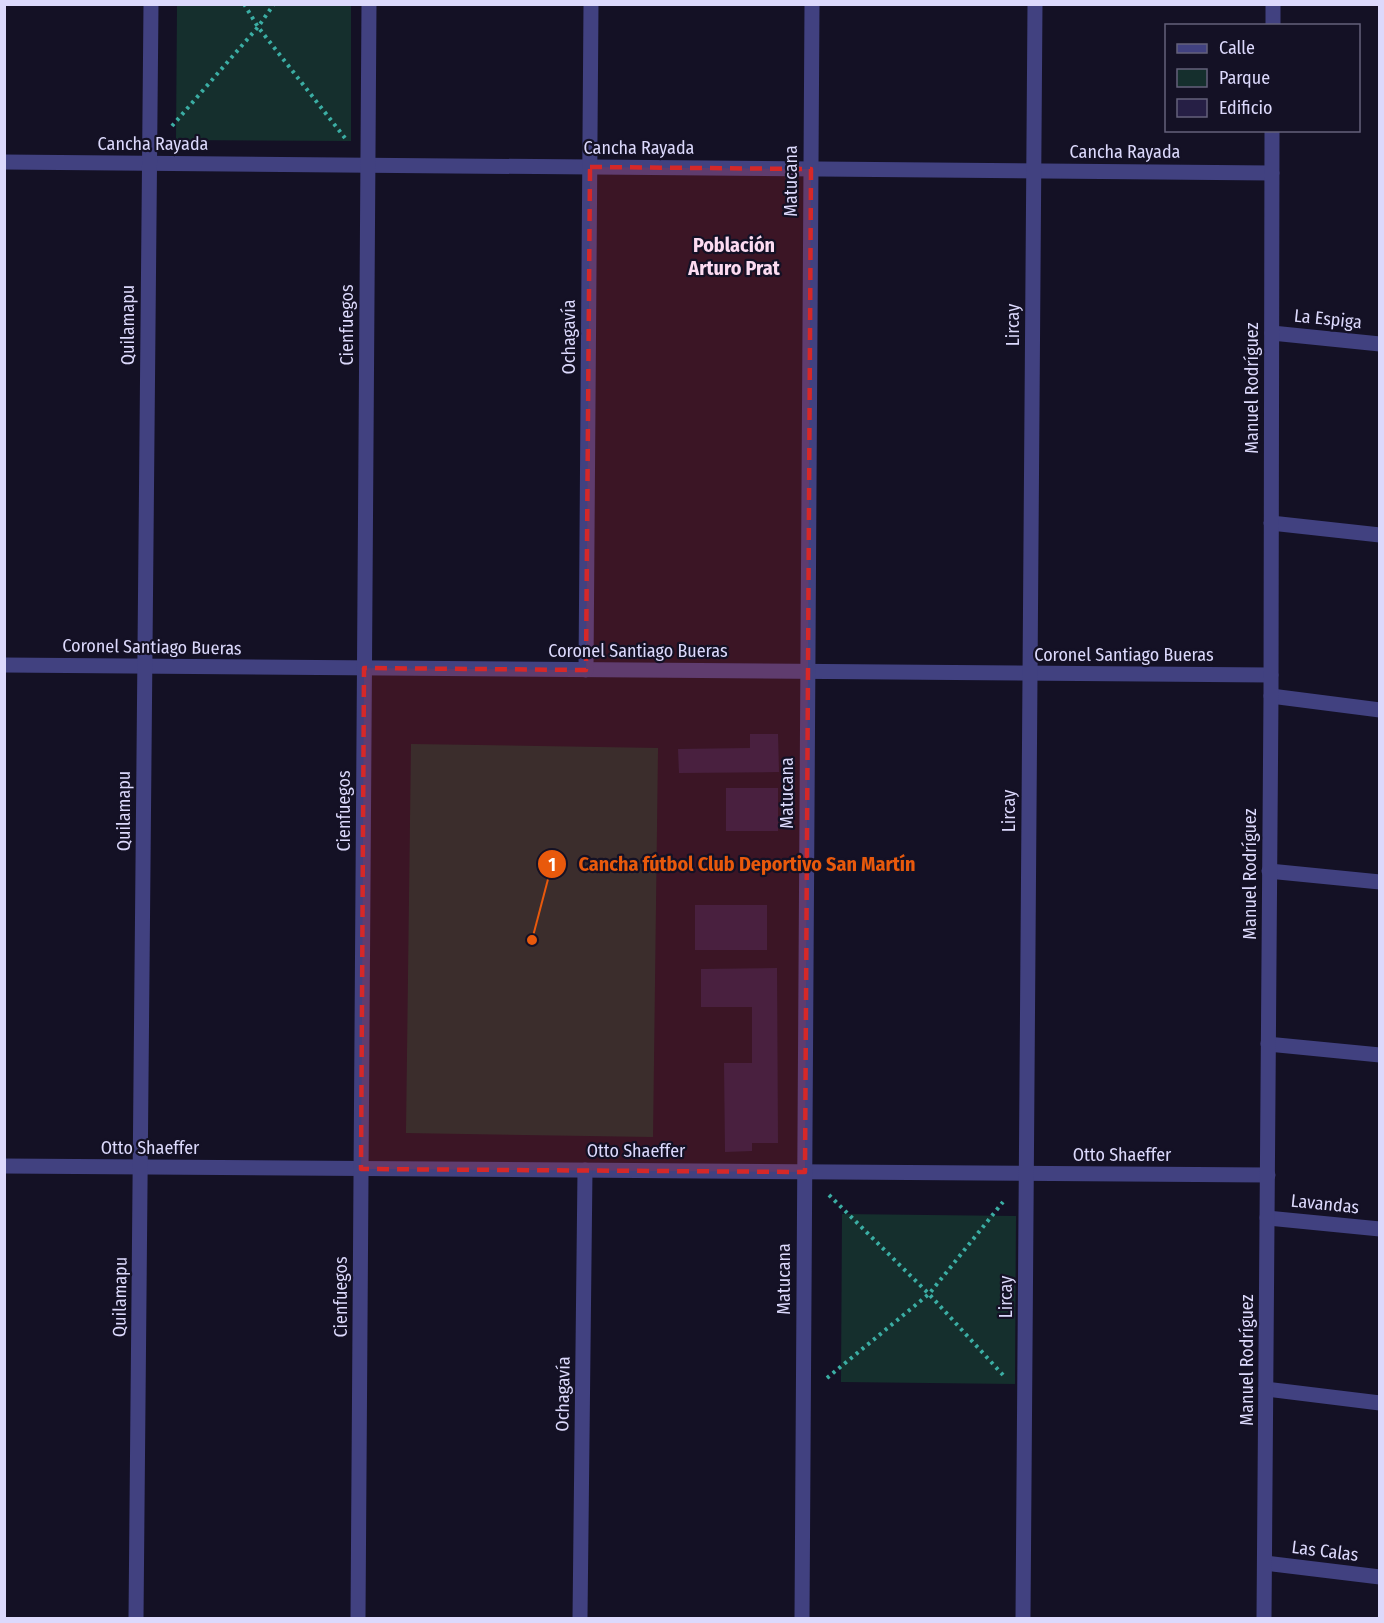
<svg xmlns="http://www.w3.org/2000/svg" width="1384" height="1623" viewBox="0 0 1384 1623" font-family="'Fira Sans Condensed',sans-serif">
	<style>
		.green { fill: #152f2d }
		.building { fill: #261f45 }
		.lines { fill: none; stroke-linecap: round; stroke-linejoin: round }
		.path { stroke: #3baea4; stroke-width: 4; stroke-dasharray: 3 4.5; stroke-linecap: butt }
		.minor { stroke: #414180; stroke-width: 15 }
		.marked { fill: #d62828; fill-opacity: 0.2; stroke: #d62828; stroke-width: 4.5; stroke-dasharray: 12 8; stroke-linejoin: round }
		.labels { text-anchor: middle; stroke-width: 4.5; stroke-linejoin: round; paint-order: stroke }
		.street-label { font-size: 18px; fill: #dcd9fc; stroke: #141125 }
		.neighbourhood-label { font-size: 20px; font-weight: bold; fill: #fcdbf1; stroke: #141125 }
		.leader { fill: none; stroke: #e8590c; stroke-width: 2 }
		.callout-dot { fill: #e8590c; stroke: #141125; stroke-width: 2 }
		.mark-label { font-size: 18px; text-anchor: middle; font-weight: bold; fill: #fff }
		.callout-label { font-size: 20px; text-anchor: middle; font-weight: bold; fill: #e8590c; stroke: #141125; stroke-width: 4.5; stroke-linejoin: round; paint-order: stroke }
	</style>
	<rect width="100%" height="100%" fill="#141125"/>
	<!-- green -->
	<g class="green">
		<polygon points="177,5 351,5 351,141 176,140"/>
		<polygon points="411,744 658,748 653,1137 406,1133"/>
		<polygon points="842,1214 1016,1216 1015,1384 841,1382"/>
	</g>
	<!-- building -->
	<g class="building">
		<polygon points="750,734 778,734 779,772 679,773 678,749 750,748"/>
		<rect x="726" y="788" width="52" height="43"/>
		<rect x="695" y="905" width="72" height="45"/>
		<polygon points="777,968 778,1143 752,1143 752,1151 725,1152 724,1063 752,1063 752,1007 701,1007 701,969"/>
	</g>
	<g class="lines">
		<!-- path -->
		<g class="path">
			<polyline points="244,4 258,27 345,138"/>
			<polyline points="172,126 258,27 274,4"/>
			<polyline points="829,1195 929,1294 1003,1375"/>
			<polyline points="827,1378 929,1294 1003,1202"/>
		</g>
		<!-- minor -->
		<g class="minor">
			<polyline points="1273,26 1273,4"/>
			<polyline points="4,162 1272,173"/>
			<polyline points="1272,333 1380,344"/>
			<polyline points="1271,523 1380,535"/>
			<polyline points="4,665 1271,675"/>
			<polyline points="586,670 591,4"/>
			<polyline points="1271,696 1380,710"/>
			<polyline points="1269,871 1380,882"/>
			<polyline points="1268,1044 1380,1055"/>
			<polyline points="4,1166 1268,1175"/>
			<polyline points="1267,1218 1380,1229"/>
			<polyline points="1266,1389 1380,1403"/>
			<polyline points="1265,1563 1380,1577"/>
			<polyline points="136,1618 151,4"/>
			<polyline points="358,1618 369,4"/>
			<polyline points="580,1618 585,1170"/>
			<polyline points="802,1618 812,4"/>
			<polyline points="1023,1618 1035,4"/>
			<polyline points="1264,1618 1271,696 1272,130"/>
		</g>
	</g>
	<!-- marked area -->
	<path class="marked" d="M590,167L811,169L805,1172L361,1169L364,668L586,670Z"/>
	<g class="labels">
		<!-- street labels -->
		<g class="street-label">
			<text x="153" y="150">Cancha Rayada</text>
			<text x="639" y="154">Cancha Rayada</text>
			<text x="1125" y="158">Cancha Rayada</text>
			<text transform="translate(791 181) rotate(-90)" y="6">Matucana</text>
			<text transform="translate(1328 319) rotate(6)" y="6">La Espiga</text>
			<text transform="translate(128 325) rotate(-90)" y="6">Quilamapu</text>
			<text transform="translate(347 325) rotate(-90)" y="6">Cienfuegos</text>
			<text transform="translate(1013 325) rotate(-90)" y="6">Lircay</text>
			<text transform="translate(569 337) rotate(-90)" y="6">Ochagavía</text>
			<text transform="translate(1252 388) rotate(-90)" y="6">Manuel Rodríguez</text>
			<text transform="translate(152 647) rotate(1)" y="6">Coronel Santiago Bueras</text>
			<text x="638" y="657">Coronel Santiago Bueras</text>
			<text x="1124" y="661">Coronel Santiago Bueras</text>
			<text transform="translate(787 793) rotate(-90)" y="6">Matucana</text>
			<text transform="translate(124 811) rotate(-90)" y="6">Quilamapu</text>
			<text transform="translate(344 811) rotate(-90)" y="6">Cienfuegos</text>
			<text transform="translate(1009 811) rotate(-90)" y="6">Lircay</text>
			<text transform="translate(1250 874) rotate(-90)" y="6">Manuel Rodríguez</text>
			<text x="150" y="1154">Otto Shaeffer</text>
			<text x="636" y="1157">Otto Shaeffer</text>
			<text x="1122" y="1161">Otto Shaeffer</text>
			<text transform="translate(1325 1204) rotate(6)" y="6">Lavandas</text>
			<text transform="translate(784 1279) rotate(-90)" y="6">Matucana</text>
			<text transform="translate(120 1297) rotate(-89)" y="6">Quilamapu</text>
			<text transform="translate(341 1297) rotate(-90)" y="6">Cienfuegos</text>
			<text transform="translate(1006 1297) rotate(-90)" y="6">Lircay</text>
			<text transform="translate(1247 1360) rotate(-90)" y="6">Manuel Rodríguez</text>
			<text transform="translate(563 1394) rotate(-89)" y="6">Ochagavía</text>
			<text transform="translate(1325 1551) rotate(7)" y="6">Las Calas</text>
		</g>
		<!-- neighbourhood labels -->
		<g class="neighbourhood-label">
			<text x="734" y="252">Población<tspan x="734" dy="23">Arturo Prat</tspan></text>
		</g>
	</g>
	<!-- callouts -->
	<path class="leader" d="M532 940L552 864"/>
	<g class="callout-dot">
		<circle cx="532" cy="940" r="6"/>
		<circle cx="552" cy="864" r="15"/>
	</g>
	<g class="mark-label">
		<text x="552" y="871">1</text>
	</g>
	<g class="callout-label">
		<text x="747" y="871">Cancha fútbol Club Deportivo San Martín</text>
	</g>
	<!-- border -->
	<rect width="1384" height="1623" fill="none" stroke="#dcd9fc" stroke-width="12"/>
	<!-- legend -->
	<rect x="1165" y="24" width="195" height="108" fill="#141125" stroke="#64617b" stroke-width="1.5"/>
	<rect x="1177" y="44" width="30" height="9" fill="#414180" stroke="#64617b" stroke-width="1.5"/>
	<text x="1219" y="54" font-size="18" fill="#dcd9fc">Calle</text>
	<rect x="1177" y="69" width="30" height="18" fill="#152f2d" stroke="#64617b" stroke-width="1.5"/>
	<text x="1219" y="84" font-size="18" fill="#dcd9fc">Parque</text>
	<rect x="1177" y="99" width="30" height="18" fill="#261f45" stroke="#64617b" stroke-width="1.5"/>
	<text x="1219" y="114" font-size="18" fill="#dcd9fc">Edificio</text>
</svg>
